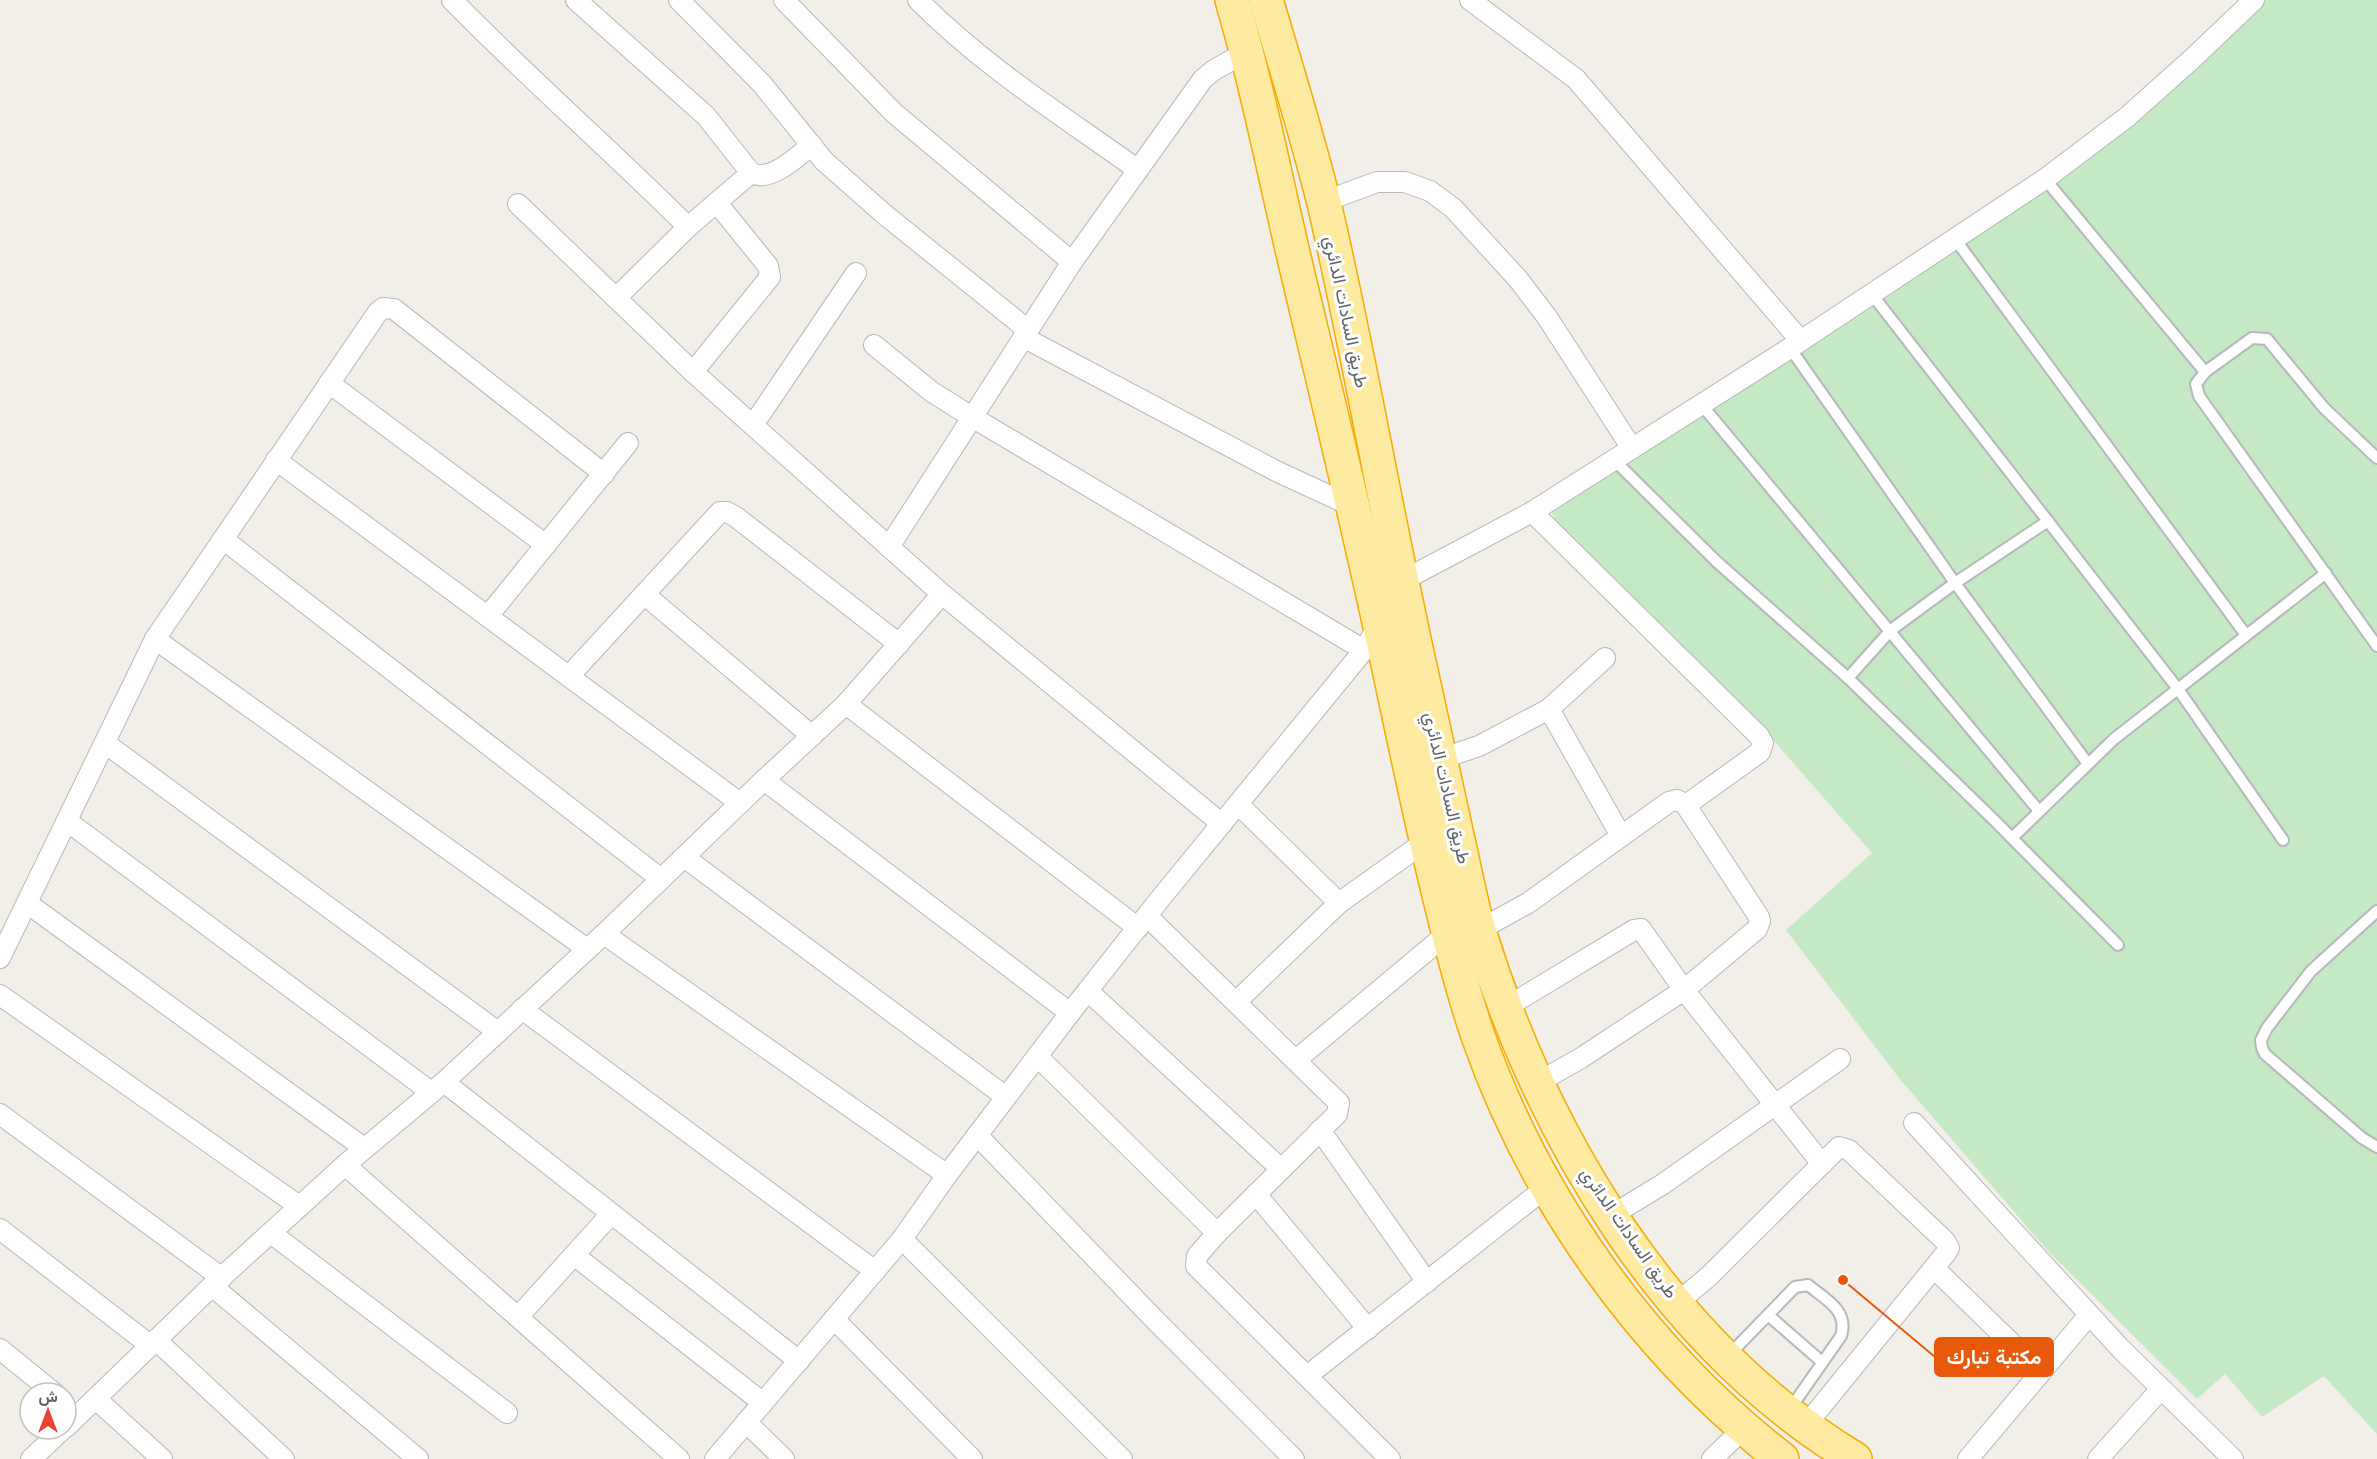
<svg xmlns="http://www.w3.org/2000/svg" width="2377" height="1459" viewBox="0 0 2377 1459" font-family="Jost,Vazirmatn,sans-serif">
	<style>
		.green { fill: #c5e8c5 }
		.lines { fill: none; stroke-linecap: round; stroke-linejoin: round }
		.service-casing { stroke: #b5b8bc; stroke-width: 14 }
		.minor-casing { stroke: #b5b8bc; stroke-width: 22 }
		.trunk-casing { stroke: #f9ab00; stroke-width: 36 }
		.service { stroke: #fff; stroke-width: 10 }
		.minor { stroke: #fff; stroke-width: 20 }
		.trunk { stroke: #feeaa1; stroke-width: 33 }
		.labels { text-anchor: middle; stroke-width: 6; stroke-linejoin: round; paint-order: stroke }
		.street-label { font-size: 18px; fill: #5f6368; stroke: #fff }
		.leader { fill: none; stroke: #e8590c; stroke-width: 2 }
		.callout-dot { fill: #e8590c; stroke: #fff; stroke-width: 2 }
		.callout { fill: #e8590c; stroke: #e8590c; stroke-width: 2 }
		.callout-label { font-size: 20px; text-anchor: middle; font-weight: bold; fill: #fff }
	</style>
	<rect width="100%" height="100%" fill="#f1efe8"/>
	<!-- green -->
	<polygon class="green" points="2265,0 2377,0 2377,1434 2324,1376 2262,1417 2225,1374 2197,1399 2047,1250 1899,1078 1786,930 1872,853 1753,717 1558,528 1549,505 1952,250 2133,126 2237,31"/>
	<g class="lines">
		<!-- service casing -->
		<g class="service-casing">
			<g id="service">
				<polyline points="2045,179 2205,372"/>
				<polyline points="1955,239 2246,635"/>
				<polyline points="1871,293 2178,689 2283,840"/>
				<polyline points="1790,348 1955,583 2088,764"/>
				<polyline points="1701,404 2039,811"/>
				<polyline points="2377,458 2324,408 2267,339 2252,338 2205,372 2196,384 2199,396 2377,646"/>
				<polyline points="1613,459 1717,562 1848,678 1996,822 2118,945"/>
				<polyline points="1848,678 1891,630 1955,583 2048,521"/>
				<polyline points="2012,838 2114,739 2326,573"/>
				<polyline points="2377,911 2311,971 2267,1028 2261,1040 2262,1048 2265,1054 2362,1138 2377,1147"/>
				<polyline points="1768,1315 1822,1362"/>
				<path d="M1728,1356L1795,1287L1808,1285C1825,1299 1849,1310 1841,1336L1790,1409"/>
			</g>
		</g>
		<!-- minor casing -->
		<g class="minor-casing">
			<g id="minor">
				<path d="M452,0C528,78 611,150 688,227"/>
				<polyline points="576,0 706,116 751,173"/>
				<polyline points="679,0 762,84 824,161 884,214 1028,330"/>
				<polyline points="784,0 894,113 1072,262 1203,79 1214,70 1246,52"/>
				<path d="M918,0C983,66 1063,116 1138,170"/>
				<polyline points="1470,0 1576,79 1800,340"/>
				<polyline points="1323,202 1377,182 1405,182 1430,191 1453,208 1518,279 1547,317 1631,447"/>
				<polyline points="518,204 693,372 942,594 1222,824"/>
				<path d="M616,298L688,227L751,173C771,183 797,156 812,145"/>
				<polyline points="1023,337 1276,471 1354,507"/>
				<polyline points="874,345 932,392 972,417 1364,650"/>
				<polyline points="693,372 770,277 768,266 717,203"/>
				<polyline points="329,383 546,545"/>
				<polyline points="753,425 856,273"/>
				<polyline points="276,460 740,803"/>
				<polyline points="1532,512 1759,736 1763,743 1760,752 1686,805"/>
				<polyline points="223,539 661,879"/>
				<polyline points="889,547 1072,262"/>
				<polyline points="1402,581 1532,512 1790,348 2045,179 2127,117 2192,59 2254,0"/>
				<polyline points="644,594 812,736"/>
				<polyline points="488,616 628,443"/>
				<polyline points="155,639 587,949"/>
				<polyline points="569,676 720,512 727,512 736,517 899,644"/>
				<polyline points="846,704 1138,928"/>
				<polyline points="1549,709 1621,836"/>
				<polyline points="105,743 498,1032"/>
				<polyline points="1440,759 1479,746 1549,709 1605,658"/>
				<polyline points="764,780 1070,1013"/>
				<polyline points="1238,804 1339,903"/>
				<polyline points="67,821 431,1092"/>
				<polyline points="684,857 1006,1097"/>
				<polyline points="27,903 364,1148"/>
				<polyline points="1147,916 1339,1103 1337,1114 1217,1233 1197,1256 1196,1266 1390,1459"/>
				<polyline points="1479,930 1528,903 1669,802 1677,800 1685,804 1759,917 1760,921 1757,929 1684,990 1581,1058 1537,1083"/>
				<polyline points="604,934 947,1175"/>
				<polyline points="0,958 155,639 378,312 383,308 394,309 604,474"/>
				<polyline points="1088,991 1281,1169"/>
				<polyline points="0,995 299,1206"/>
				<polyline points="1236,1002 1339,903 1426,841"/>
				<polyline points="1505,1008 1634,930 1641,929 1684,990 1822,1164"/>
				<polyline points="522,1009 875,1271"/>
				<polyline points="1037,1056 1217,1233"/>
				<polyline points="1296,1060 1448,933"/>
				<polyline points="444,1082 799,1361"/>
				<polyline points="0,1114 222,1278"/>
				<polyline points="1914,1123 2120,1348 2233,1459"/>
				<polyline points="1320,1130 1427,1282"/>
				<polyline points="977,1135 1155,1320 1294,1459"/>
				<polyline points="345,1165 679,1459"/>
				<polyline points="1256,1194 1368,1329"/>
				<polyline points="1612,1215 1663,1184 1840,1059"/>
				<polyline points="0,1229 151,1346"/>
				<polyline points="271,1233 507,1413"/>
				<polyline points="902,1239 1122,1459"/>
				<polyline points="574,1255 763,1403"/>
				<polyline points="1934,1268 2041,1372"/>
				<polyline points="212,1286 418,1459"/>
				<polyline points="1677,1303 1708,1277 1839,1147 1849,1150 1945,1241 1949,1248 1946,1253 1806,1425"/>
				<polyline points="518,1317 611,1214"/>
				<polyline points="834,1319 972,1459"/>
				<polyline points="156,1340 284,1459"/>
				<polyline points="0,1349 54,1393"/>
				<polyline points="1307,1376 1548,1186"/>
				<polyline points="96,1399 162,1459"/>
				<polyline points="746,1422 784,1459"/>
				<polyline points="66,1427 212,1286 345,1165 444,1082 604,934 764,780 846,704 942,594"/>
				<polyline points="31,1459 63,1429"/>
				<polyline points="715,1459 902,1239 947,1175 1070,1013 1160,899 1364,650 1379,624"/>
				<polyline points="1712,1459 1743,1429"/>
				<polyline points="1968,1459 2089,1315"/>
				<polyline points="2098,1459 2161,1389"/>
			</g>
		</g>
		<!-- trunk casing -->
		<g class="trunk-casing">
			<g id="trunk">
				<path d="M1232,0C1256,82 1273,166 1292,249C1322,376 1353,503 1381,631C1398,712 1415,793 1434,874C1447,928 1460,983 1478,1036C1536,1201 1644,1352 1782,1459"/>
				<path d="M1266,0C1286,67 1307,135 1324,203C1355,335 1378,469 1406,601C1422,678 1439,755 1456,831C1464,865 1470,901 1480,934C1544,1140 1667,1345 1855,1459"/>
			</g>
		</g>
		<!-- service -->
		<use href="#service" class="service"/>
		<!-- minor -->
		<use href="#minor" class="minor"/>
		<!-- trunk -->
		<use href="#trunk" class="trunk"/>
	</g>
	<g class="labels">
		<!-- street labels -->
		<g class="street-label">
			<text transform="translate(1346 312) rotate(78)" y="6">طريق السادات الدائري</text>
			<text transform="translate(1447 788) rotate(77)" y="6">طريق السادات الدائري</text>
			<text transform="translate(1629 1233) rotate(55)" y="6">طريق السادات الدائري</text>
		</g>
	</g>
	<!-- callouts -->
	<path class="leader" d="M1843 1280L1935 1357"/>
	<circle class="callout-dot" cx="1843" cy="1280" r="6"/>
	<rect class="callout" x="1935" y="1338" width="118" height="38" rx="6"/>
	<g class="callout-label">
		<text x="1994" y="1364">مكتبة تبارك</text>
	</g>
	<!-- north arrow -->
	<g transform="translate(48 1411)"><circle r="28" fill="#ffffff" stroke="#bfc1c3" stroke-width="1.5"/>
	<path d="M0-4.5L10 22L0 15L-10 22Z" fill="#ea4335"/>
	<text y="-9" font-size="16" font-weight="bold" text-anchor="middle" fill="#5f6368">ش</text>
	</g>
</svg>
